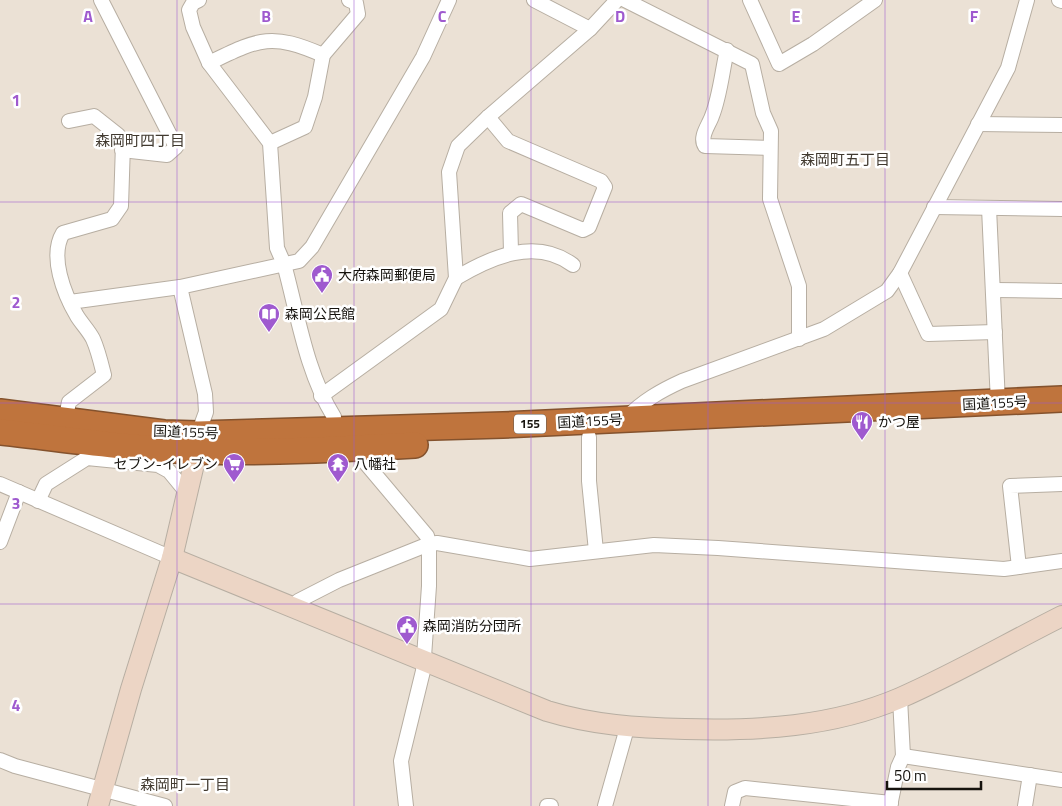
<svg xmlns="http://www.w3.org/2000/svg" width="1062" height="806" viewBox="0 0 1062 806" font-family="'Titillium Web','Noto Sans JP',sans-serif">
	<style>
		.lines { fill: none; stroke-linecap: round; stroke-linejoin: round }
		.street-casing { stroke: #b7aea2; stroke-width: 16 }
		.secondary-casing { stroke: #b7aea2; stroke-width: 22 }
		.highway-casing { stroke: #84522d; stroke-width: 28 }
		.street { stroke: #fff; stroke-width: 14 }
		.secondary { stroke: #ecd5c5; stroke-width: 20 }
		.highway { stroke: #bf743d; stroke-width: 25 }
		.grid { fill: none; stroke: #9f5acf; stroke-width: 1; stroke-opacity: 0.55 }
		.labels { text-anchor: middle; stroke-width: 5; stroke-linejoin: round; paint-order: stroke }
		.shield { fill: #fff; stroke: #5c5a56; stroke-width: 1 }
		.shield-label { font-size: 12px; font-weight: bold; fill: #16130e }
		.poi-label { font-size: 14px; fill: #16130e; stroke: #fff; text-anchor: start }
		.street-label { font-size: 14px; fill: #16130e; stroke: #fff }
		.neighbourhood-label { font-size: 15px; fill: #413a30; stroke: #fff }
		.grid-label { font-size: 16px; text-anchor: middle; font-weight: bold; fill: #9f5acf; stroke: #fff; stroke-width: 5; stroke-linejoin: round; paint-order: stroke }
	</style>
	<rect width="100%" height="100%" fill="#ebe1d5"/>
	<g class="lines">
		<!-- street casing -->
		<g class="street-casing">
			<g id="street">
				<polyline points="101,0 176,147 167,155 122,150"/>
				<path d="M199,0L193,3L189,10L193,27L209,63L270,143L277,248L284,264C298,315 306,372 334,417"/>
				<polyline points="534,0 590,29"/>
				<polyline points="625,0 752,64 763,113 771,131 770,199 799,286 799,339"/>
				<polyline points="750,0 779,64 813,44 875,0"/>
				<polyline points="1059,0 1062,1"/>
				<path d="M727,50C722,72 720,96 712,116C709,125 699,137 705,146L770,148"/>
				<path d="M209,63C259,39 270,32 323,55"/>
				<polyline points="488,117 508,141 601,181 605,187 589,227 583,230 521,204 510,213 511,252"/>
				<polyline points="978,124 1062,125"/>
				<polyline points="270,143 305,127 315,97 323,55 358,14 356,3 349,0"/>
				<polyline points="934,207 1062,209"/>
				<polyline points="989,208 998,403"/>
				<polyline points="900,273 928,334 995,332"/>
				<path d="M456,278C491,257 536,237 573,265"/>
				<polyline points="994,290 1062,291"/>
				<polyline points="70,302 180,287"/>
				<polyline points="321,396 441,309 456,278 449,172 458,146 488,117 590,29 617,0"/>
				<path d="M626,418C643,401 660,391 682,381L824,329L887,291L900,273L1008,68L1027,0"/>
				<path d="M65,421L69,402L104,375C101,363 98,350 93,339C89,331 82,324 77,316C64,294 49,256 63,233L112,219L121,206L123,144L118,135L94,116L69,121"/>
				<polyline points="198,434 206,412 205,394 180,287 299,261 312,247 423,57 449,0"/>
				<polyline points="589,437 589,481 596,551"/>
				<polyline points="0,484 172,558"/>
				<polyline points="38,501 46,484 87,458 158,465 169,471 183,488 188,489"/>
				<polyline points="0,542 19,492"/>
				<polyline points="1019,567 1010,486 1062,484"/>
				<polyline points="295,608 298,601 339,580 429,544 427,536 363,460"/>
				<polyline points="903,756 1062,780"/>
				<polyline points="0,760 15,766 165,806"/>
				<polyline points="406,806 401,761 423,671 429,586 429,544 437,543 530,559 654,545 718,548 1004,569 1062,561"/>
				<polyline points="547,806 551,806"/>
				<polyline points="605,806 627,728"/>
				<polyline points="732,806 735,792 745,788 891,803"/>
				<polyline points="890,806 898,767 903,756 900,698"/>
				<polyline points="1025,806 1030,775"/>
			</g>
		</g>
		<!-- secondary casing -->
		<g class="secondary-casing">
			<g id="secondary">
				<path d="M172,558L547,711C593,725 637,728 685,729C758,731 832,727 900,698C955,674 1008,643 1062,616"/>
				<polyline points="98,806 131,689 172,558 197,451 198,438"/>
			</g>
		</g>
		<!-- highway casing -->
		<g class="highway-casing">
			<g id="highway">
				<polyline points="0,412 164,433 198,434 503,425 1062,399"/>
				<path d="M0,432C65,439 130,449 196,451C269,453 342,449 415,445"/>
			</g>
		</g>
		<!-- street -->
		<use href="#street" class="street"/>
		<!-- secondary -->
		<use href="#secondary" class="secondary"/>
		<!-- highway -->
		<use href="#highway" class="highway"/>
	</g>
	<!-- grid -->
	<path class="grid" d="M177,0V806M354,0V806M531,0V806M708,0V806M885,0V806M0,202H1062M0,403H1062M0,604H1062"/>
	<!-- icons -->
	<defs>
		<g id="civic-pin" transform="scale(1.125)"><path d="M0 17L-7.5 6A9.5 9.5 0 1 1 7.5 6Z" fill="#9f5acf" stroke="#fff"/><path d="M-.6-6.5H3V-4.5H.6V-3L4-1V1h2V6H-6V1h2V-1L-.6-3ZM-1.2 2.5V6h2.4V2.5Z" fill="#fff"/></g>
		<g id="library-pin" transform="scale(1.125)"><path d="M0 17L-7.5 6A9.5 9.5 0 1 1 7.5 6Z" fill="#9f5acf" stroke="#fff"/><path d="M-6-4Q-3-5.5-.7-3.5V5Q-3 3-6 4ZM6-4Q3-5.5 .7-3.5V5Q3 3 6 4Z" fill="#fff"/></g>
		<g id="restaurant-pin" transform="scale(1.125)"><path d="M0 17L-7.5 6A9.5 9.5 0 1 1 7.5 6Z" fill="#9f5acf" stroke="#fff"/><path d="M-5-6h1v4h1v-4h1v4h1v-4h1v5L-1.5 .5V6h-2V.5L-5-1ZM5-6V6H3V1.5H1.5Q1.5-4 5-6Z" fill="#fff"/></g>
		<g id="supermarket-pin" transform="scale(1.125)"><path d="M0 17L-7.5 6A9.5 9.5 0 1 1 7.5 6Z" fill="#9f5acf" stroke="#fff"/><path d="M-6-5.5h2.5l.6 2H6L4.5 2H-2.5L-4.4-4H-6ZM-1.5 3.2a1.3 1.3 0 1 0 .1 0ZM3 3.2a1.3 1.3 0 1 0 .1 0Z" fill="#fff"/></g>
		<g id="temple-pin" transform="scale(1.125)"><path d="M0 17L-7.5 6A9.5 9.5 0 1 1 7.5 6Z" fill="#9f5acf" stroke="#fff"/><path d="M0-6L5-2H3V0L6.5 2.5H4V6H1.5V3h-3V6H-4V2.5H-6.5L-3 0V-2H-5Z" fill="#fff"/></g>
	</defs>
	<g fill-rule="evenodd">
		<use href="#civic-pin" x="322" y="275"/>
		<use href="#library-pin" x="269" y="314"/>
		<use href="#restaurant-pin" x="862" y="422"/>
		<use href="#supermarket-pin" x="234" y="464"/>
		<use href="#temple-pin" x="338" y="464"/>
		<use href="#civic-pin" x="407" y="626"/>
	</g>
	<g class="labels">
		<!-- shield labels -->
		<rect class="shield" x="514" y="414.5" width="32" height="19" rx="4"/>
		<g class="shield-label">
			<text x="530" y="428">155</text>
		</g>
		<!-- poi labels -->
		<g class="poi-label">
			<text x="338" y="280">大府森岡郵便局</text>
			<text x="285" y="319">森岡公民館</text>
			<text x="878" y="427">かつ屋</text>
			<text x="218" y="469" text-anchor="end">セブン-イレブン</text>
			<text x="354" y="469">八幡社</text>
			<text x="423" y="631">森岡消防分団所</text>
		</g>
		<!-- street labels -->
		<g class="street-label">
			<text transform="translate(995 403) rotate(-3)" y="5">国道155号</text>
			<text transform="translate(590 421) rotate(-3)" y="5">国道155号</text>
			<text transform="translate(186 432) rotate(2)" y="5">国道155号</text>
		</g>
		<!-- neighbourhood labels -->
		<g class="neighbourhood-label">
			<text x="140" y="146">森岡町四丁目</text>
			<text x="845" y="165">森岡町五丁目</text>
			<text x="185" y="790">森岡町一丁目</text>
		</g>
	</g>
	<g class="grid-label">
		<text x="88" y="22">A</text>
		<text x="266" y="22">B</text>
		<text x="442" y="22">C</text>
		<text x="620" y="22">D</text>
		<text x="796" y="22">E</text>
		<text x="974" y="22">F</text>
		<text x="16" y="106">1</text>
		<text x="16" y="308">2</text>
		<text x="16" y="509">3</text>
		<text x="16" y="711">4</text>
	</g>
	<!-- scale -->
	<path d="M887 781v8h94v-8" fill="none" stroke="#16130e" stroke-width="2.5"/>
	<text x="894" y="781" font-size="15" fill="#16130e" stroke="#ffffff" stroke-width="4" paint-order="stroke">50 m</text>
</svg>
